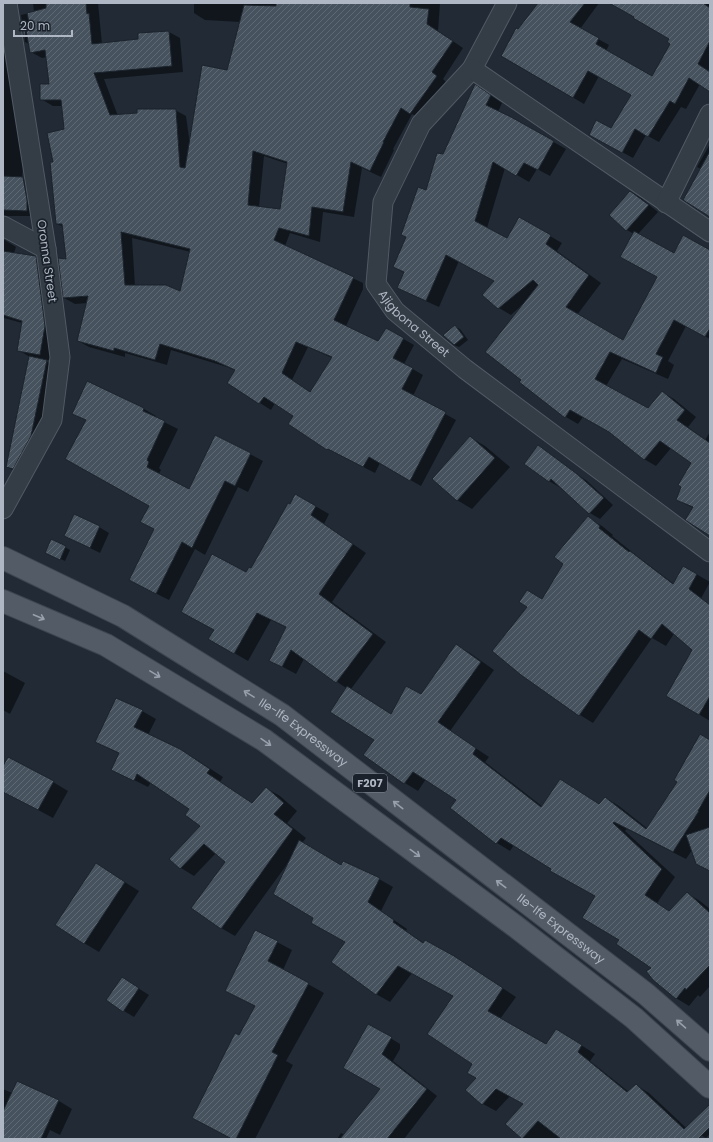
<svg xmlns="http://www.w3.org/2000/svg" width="713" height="1142" viewBox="0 0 713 1142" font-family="Poppins,sans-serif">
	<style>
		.shadow { fill: #0007; fill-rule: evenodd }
		.building { fill: url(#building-hatch); stroke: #1b232c; fill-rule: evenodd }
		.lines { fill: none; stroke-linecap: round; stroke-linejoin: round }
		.minor-casing { stroke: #515a64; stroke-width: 21 }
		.major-casing { stroke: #3d454f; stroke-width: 24 }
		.minor { stroke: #343c46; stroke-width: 19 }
		.major { stroke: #525b66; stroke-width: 22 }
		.oneway { stroke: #97a0ac }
		.labels { text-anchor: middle; stroke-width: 3.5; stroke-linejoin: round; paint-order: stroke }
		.shield { fill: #1a212a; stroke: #828a95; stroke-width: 1 }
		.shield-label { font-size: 11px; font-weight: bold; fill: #aeb7c3 }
		.street-label { font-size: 12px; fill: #aeb7c3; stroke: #1a212a }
	</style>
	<defs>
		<pattern id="building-hatch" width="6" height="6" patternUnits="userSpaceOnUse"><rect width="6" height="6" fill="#47525f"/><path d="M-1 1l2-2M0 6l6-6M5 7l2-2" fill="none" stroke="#5f6974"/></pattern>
	</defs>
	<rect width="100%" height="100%" fill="#212a35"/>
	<!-- shadow -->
	<g class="shadow">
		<polygon points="3,3 26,137 22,178 34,184 37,216 3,216"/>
		<path d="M33,3H98L102,44L139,40L169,32L180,38L183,72L104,79L118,116L175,110L186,116L190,145L228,71L240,22L205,20L194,13V3H440L438,31L463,48L443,79L447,83L421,119L412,114L393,149L394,150L381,177L362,168L354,217L323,212L320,242L290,233L285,246L363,283V289L346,326L379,343L386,329L414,345L404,364L423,375L413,396L456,420L421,486L380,463L375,473L328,449L289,424L294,416L275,403L271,410L228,383L236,371L227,367L171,350L167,365L125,353V357L89,347L78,341L88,303L75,304L64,298L67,260L64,227L57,224L54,162L65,130L63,106H53L41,99L50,85L47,57L42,58L31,52L29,44L25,42L21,15L34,12ZM264,156L288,164L281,210L259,207ZM132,238L191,252L181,293L135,286ZM308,347L332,358L311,393L292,380Z"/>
		<polygon points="539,3 599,3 580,29 609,45 606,51 652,78 671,44 670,39 611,3 710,3 710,67 708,71 710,72 710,90 700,84 686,109 681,107 659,142 646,135 633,158 600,140 612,129 632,95 599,76 584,104 502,56"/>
		<polygon points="487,93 502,103 498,112 511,118 566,149 550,176 537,169 529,182 505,168 487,228 507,239 519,218 562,243 557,251 601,283 577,315 623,341 658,277 634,234 627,230 631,192 641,198 658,212 638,234 674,254 710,251 710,339 686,326 668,361 674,365 668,379 622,359 606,386 648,409 662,392 674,399 696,417 688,427 705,440 710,432 710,535 693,508 677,500 692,462 671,448 656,466 644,459 611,432 583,417 578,424 566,417 520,382 522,380 523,304 511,315 499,308 495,281 459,261 439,307 410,294 398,288 404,273 394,267 426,191 444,156"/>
		<polygon points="710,144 710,215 701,169 697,167"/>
		<polygon points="3,239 16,247 14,253 35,257 46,263 55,332 50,360 44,360 61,370 22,475 7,467 30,357 18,350 22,323 4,318 3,321"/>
		<polygon points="455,327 460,329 468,340 459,347 454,345 445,335"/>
		<polygon points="87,383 144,409 156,416 156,418 178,429 159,468 161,470 159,474 189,490 216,436 263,461 248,492 238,487 205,555 195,549 169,600 143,587 155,529 150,506 87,421 73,413"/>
		<polygon points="470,437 485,446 510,467 472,509 457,500"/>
		<polygon points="538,447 587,481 613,505 600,519 590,513 560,486 559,487 549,481"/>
		<polygon points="296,495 329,514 324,524 366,553 332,602 386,642 351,689 392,715 421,696 457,646 470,653 494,670 450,731 489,757 485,762 543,807 600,805 606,798 619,806 648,829 710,741 710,871 697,863 692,850 686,859 627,829 625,831 675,877 657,903 670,912 687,893 700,901 710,909 710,986 700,997 698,995 689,1006 676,998 652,967 621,939 596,896 514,845 510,851 497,843 451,807 457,800 426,779 418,791 405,783 364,755 375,739 346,688 304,659 296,674 270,660 287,628 271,620 248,661 210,639 247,573 252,570"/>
		<polygon points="588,518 602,526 613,535 612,536 637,556 674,584 684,567 710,582 681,635 675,632 666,646 652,638 593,723 580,715 542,600 565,564"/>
		<polygon points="99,527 109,533 100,553 66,536"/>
		<polygon points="52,540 70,550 65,561 50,554"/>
		<polygon points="710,608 710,721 667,695 694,650"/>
		<polygon points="3,671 25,683 10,714 3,710"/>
		<polygon points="142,711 156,719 148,735 194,758 223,777 220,782 253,804 266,788 280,796 297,811 287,823 306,838 302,843 341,867 379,879 393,887 381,911 407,929 406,931 424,943 426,941 468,965 516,997 500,1019 547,1045 570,1038 595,1054 590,1061 629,1092 636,1085 649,1093 698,1139 523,1139 506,1124 524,1104 510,1096 496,1111 483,1104 478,1078 454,996 412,973 390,1002 376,994 347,942 315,918 288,863 235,936 221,928 226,862 216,853 194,876 181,868 202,825 191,808 151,782 148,787 112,769 120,754 96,742"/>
		<polygon points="3,768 53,782 68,791 53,818 3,791"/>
		<polygon points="96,864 139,891 99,952 84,943"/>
		<polygon points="277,942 292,950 283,970 324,993 286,1061 293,1065 255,1139 233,1139 239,1037 256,1007 227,991"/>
		<polygon points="122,978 149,995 134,1017 124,1011"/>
		<polygon points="369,1025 400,1044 400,1049 393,1061 437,1096 404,1139 337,1139 341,1133 345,1135 381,1089"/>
		<polygon points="18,1082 59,1101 72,1109 60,1135 50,1130 46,1139 3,1139 3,1089 12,1093"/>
		<polygon points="710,1116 710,1134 706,1138 701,1135"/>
	</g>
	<!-- building -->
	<g class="building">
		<path d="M46,3H86L87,14L89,13L92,44L138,39V33L169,31L172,66L94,73L110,115L137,113V109H176L180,167L185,168L202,65L227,70L244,5L276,6V3H410V7L429,9L427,24L453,41L432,72L437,76L410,114L401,108L383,142H384L370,171L351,162L343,212L312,207L309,236L279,228L274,240L354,277L334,320L378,341L386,328L404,338L393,358L413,368L402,389L446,412L410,481L369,457L363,467L328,449L327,450L288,424L293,416L264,397L259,404L227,383L235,370L215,361L160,344L155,360L114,348V351L77,341L88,296L63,298L58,258L66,259L62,224H56L50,162H53L47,133L64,129L61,100H40V84H49L45,50L30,53L26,30L24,42L22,25L29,23L27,13L46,8ZM253,151L287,162L280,209L248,205ZM121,232L190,249L180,291L166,285H125ZM296,342L332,357L310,392L282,373Z"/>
		<polygon points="538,3 585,3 570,22 599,38 596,44 652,76 670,44 667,42 669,39 633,18 634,17 609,3 703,3 710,8 710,41 698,64 710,72 710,92 689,78 675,104 670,101 648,137 635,129 622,153 589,135 596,120 611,128 631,95 588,71 573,98 501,56 516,28 518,29"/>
		<polygon points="475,84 491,95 486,105 511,117 554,141 538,170 524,163 516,176 493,162 475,221 507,238 519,217 551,235 546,244 589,275 566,307 623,340 657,277 620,257 634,231 674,253 683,235 710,250 710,328 705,337 674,320 656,354 663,357 656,373 610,352 595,379 648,408 662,391 685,410 677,420 710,443 710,536 685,520 693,507 676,500 681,487 678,485 691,463 660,441 644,460 609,432 570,410 565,418 519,382 521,380 485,352 538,285 533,280 498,309 482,295 494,281 446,255 426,301 397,288 404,272 393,267 406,237 401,235 418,187 426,190 437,153 443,154"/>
		<polygon points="710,151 710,217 683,200"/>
		<polygon points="3,176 23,177 27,200 27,211 3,210"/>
		<polygon points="630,191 649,205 626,231 609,215"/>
		<polygon points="3,251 36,256 45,326 40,355 17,351 22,321 3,315"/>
		<polygon points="455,325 464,337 454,345 443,335"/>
		<polygon points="29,356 47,360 31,436 13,469 6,467"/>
		<polygon points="87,381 144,408 143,411 165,421 147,460 149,462 147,467 189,489 215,435 251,453 235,486 225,481 192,548 182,542 156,594 129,580 154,529 140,522 149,506 65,459 86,420 72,414"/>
		<polygon points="470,436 495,458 457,501 432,479"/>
		<polygon points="538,445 577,474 604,498 589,514 551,479 549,482 524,464"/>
		<polygon points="295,494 316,506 311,515 353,544 319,594 373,634 336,683 291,650 282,667 269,661 286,627 257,613 234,654 208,639 214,630 181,612 212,554 246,572 249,567 251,568 288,503 290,504"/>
		<polygon points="74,514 100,526 90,548 64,536"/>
		<polygon points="588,516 600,526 599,528 629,552 630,551 673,584 683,566 697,574 689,589 710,605 710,696 699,715 666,696 692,650 662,624 651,639 639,630 579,716 521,675 492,651 527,607 519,602 527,590 542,599 563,564 554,557"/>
		<polygon points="51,539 66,546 60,560 45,553"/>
		<polygon points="456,644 481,662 438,722 476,748 473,754 541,807 560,779 599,804 605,797 646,829 677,782 674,780 700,734 710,740 710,790 698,811 699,811 673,852 614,822 613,823 662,869 645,895 669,911 687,892 710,913 710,965 686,990 685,988 676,999 653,980 646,971 651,968 616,944 619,940 582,918 595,896 550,871 551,869 501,838 496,844 450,808 456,800 413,772 404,784 363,755 374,740 330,712 347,686 391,714 406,686 421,694"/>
		<polygon points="116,698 143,710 134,727 180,749 210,769 207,773 252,803 266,787 284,803 274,814 293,829 221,929 191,908 225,862 204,844 180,869 169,859 200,826 185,815 189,809 137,774 134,781 111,770 119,753 95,742"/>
		<polygon points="8,757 54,781 38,810 3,792 3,766"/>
		<polygon points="710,827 710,871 696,864 686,835"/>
		<polygon points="299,840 341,865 343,861 380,878 368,902 394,920 393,922 423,943 425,940 454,956 503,988 488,1011 546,1044 556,1029 582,1045 578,1052 627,1092 636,1084 684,1129 710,1104 710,1127 698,1139 561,1139 538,1121 522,1139 505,1124 523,1104 496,1089 482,1105 465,1090 476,1078 467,1073 472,1064 427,1034 453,996 398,966 376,995 331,962 345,942 311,923 313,918 273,894"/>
		<polygon points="96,863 125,882 84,944 55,925"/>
		<polygon points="255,930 278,941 268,961 309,983 272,1052 278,1055 236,1139 232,1139 192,1118 235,1033 239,1035 255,1006 225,991"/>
		<polygon points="122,977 139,988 123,1012 106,1000"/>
		<polygon points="368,1024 392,1037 382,1054 427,1089 387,1139 340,1139 380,1089 343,1068"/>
		<polygon points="17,1081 59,1100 41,1139 3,1139 3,1111"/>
	</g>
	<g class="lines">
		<!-- minor casing -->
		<g class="minor-casing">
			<g id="minor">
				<path id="s1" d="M507,3L472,69L421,124L383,202L376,284L395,311L465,369L710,552"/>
				<polyline points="472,69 710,232"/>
				<polyline points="666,203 710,114"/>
				<polyline points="3,226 46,249"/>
				<polyline points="3,509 52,420 60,357 46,249 7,3"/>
			</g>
		</g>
		<!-- major casing -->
		<g class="major-casing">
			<g id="major">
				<path id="s2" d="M3,558L123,616L282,715L646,994L710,1050"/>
				<polyline points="3,601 106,645 264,740 515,926 634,1018 710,1087"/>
			</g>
		</g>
		<!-- minor -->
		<use href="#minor" class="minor"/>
		<!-- major -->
		<use href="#major" class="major"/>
	</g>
	<!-- one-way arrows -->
	<defs><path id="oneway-shaft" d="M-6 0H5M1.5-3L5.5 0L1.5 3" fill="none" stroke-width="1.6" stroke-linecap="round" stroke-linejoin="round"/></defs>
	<g class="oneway">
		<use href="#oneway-shaft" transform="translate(39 617) rotate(23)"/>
		<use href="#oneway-shaft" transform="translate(155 674) rotate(31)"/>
		<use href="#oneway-shaft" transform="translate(249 694) rotate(-148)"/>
		<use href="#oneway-shaft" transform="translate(266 742) rotate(35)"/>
		<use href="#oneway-shaft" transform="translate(398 805) rotate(-142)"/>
		<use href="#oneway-shaft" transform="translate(415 853) rotate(36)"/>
		<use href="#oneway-shaft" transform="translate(501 884) rotate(-143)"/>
		<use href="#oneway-shaft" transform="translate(681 1024) rotate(-139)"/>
	</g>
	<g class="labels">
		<!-- shield labels -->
		<rect class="shield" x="353" y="774" width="34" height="18" rx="3"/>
		<g class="shield-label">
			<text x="370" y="787">F207</text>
		</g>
		<!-- street labels -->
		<g class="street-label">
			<text transform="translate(47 261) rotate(82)" y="4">Oronna Street</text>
			<text dy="4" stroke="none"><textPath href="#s1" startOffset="374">Ajigbona Street</textPath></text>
			<text dy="4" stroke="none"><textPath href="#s2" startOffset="348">Ile-Ife Expressway</textPath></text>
			<text dy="4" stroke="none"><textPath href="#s2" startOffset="672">Ile-Ife Expressway</textPath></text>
		</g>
	</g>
	<!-- border -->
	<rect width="713" height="1142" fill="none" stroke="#aeb7c3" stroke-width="8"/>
	<!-- scale -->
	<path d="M14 30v6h58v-6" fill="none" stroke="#aeb7c3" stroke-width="2"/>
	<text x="20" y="30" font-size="12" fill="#aeb7c3" stroke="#1a212a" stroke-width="3" paint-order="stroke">20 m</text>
</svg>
